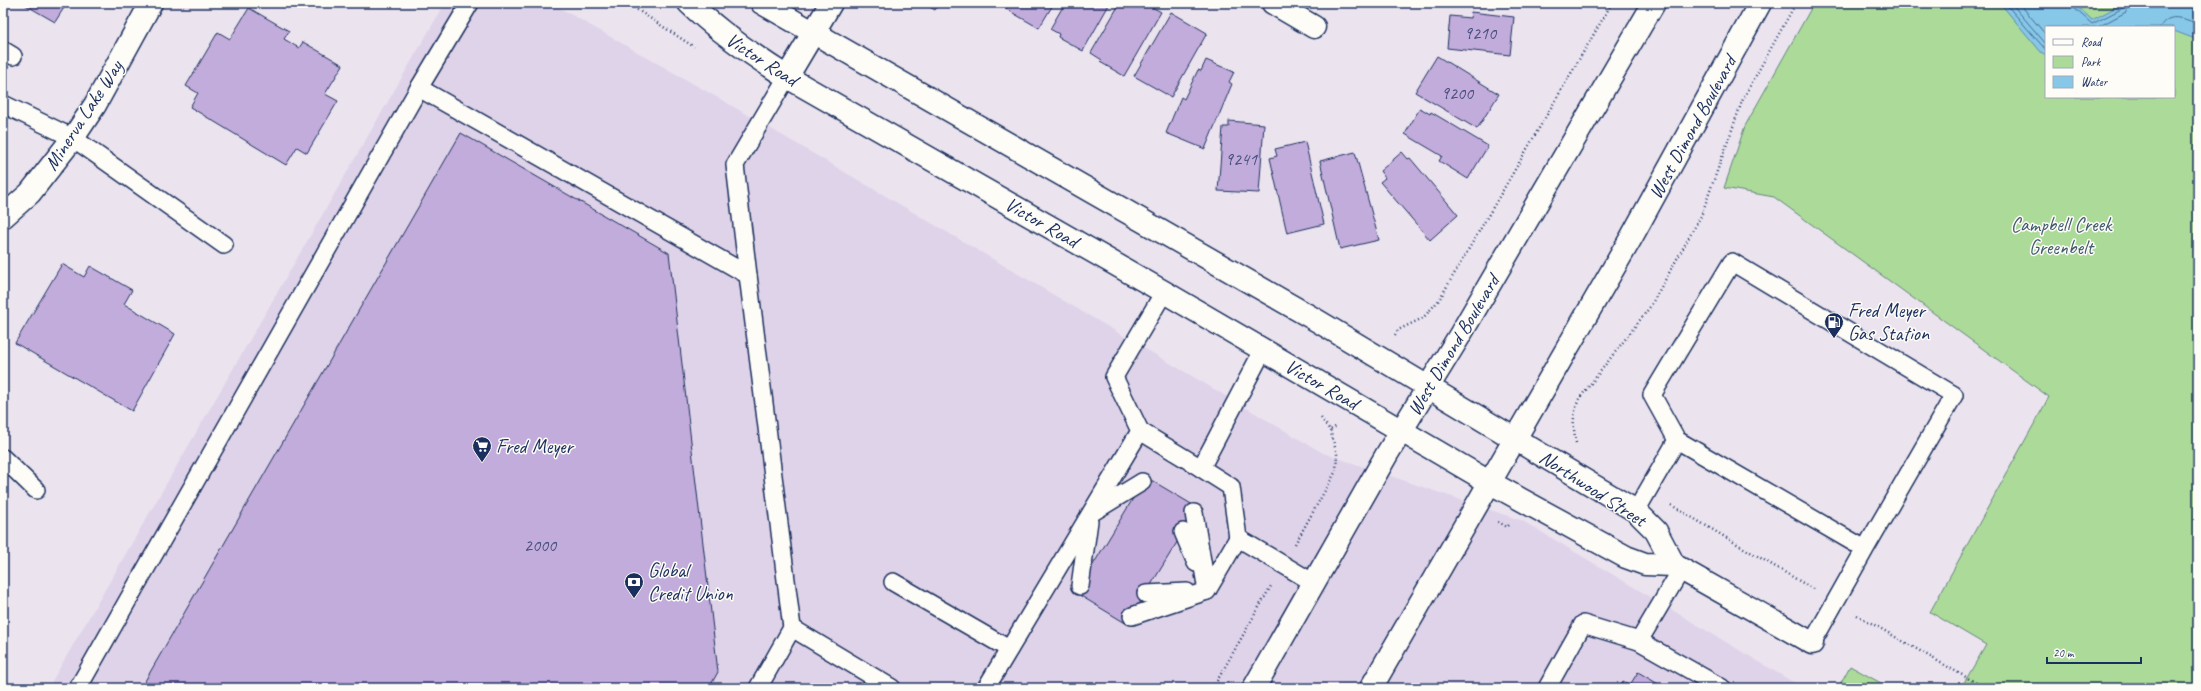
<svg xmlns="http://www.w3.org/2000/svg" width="2201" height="691" viewBox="0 0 2201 691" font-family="Caveat,sans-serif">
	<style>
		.built { fill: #dfd3e9 }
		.green { fill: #acda99; stroke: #64847c; fill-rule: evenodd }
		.water { fill: #87c7e7; stroke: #5c8ab0 }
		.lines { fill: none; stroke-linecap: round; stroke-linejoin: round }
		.shore { stroke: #466c95; stroke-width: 1 }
		.building { fill: #c2acdb; stroke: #1b2f5e }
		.lane-casing { stroke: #1b2f5e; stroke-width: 20 }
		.street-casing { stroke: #1b2f5e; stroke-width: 25 }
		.secondary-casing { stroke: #1b2f5e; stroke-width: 25 }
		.path { stroke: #1b2f5e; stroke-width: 2.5; stroke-dasharray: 1 3; stroke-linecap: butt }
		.lane { stroke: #fdfcf7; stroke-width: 17 }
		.street { stroke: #fdfcf7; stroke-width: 22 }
		.secondary { stroke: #fdfcf7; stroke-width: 22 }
		.labels { text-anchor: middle; stroke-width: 3; stroke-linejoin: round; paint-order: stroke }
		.number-label { font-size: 18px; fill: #454e7d }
		.street-label { font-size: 20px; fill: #1b2f5e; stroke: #fdfcf7 }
		.park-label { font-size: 20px; fill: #3f5a6d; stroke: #fdfcf7 }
		.poi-label { font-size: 20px; fill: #1b2f5e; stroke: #fdfcf7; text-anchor: start }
	</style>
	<rect width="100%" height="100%" fill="#ebe4ef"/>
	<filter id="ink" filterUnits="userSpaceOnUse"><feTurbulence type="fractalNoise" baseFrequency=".025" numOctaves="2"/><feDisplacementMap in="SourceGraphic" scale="8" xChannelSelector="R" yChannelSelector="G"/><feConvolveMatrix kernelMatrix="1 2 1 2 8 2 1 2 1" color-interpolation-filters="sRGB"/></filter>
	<g filter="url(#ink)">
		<!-- built -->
		<polygon class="built" points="445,3 551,3 729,104 1323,453 1523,521 1803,688 48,688"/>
		<!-- green -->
		<g class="green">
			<path d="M1814,3H2198V688H1961L1986,645L1930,612L2049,397L1774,197L1724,188L1745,126ZM2046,27H2174V97H2046Z"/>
			<polygon points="1850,666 1890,688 1838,688"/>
		</g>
		<!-- water -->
		<polygon class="water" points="2000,3 2074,3 2092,20 2124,3 2198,3 2198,40 2174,31 2174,27 2046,27 2046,55 2041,52"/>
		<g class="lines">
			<!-- shore -->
			<g class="shore">
				<polyline points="2005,3 2046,50"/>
				<polyline points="2011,3 2046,44"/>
				<polyline points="2019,3 2046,35"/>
				<polyline points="2071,3 2073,7 2092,24 2123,8 2125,3"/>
				<polyline points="2098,27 2126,12 2130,3"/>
				<path d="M2160,27C2169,11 2185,19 2198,24"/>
			</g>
		</g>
		<!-- building -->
		<g class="building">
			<polygon points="22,3 67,3 55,22"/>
			<polygon points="923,3 939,3 935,10"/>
			<polygon points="1009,3 1054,3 1039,28 1006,9"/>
			<polygon points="1065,3 1110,3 1083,51 1058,37 1059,34 1050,29"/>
			<polygon points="1120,3 1145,3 1161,12 1124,76 1100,62 1102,60 1091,53"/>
			<polygon points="249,8 289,31 284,39 299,48 303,42 343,65 325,94 338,101 307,153 297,147 286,165 190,107 198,93 186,86 218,32 230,39"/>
			<polygon points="1171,12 1207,33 1171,97 1134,76"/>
			<polygon points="1471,12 1514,17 1510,55 1447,48 1450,16 1470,18"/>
			<polygon points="1437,56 1499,94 1477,129 1415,92"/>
			<polygon points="1206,60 1234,72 1229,82 1232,84 1205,149 1166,133 1181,97 1184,99 1198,70 1201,71"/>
			<polygon points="1420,108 1430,114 1431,112 1488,146 1468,179 1439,161 1442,156 1405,134"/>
			<polygon points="1229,121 1264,124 1259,193 1218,191 1223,127 1229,127"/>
			<polygon points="461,133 669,253 718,672 709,688 141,688"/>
			<polygon points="1305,142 1324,224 1287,233 1270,158 1277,156 1275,149"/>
			<polygon points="1355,152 1379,240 1340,249 1320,161"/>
			<polygon points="1402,152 1408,159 1410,158 1458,215 1430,240 1380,182 1385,178 1380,171"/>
			<polygon points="62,264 84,277 90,266 132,290 124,304 175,334 132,411 15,343"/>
			<polygon points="1146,477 1198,508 1127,624 1076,593"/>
			<polygon points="1638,672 1665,688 1619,688 1623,681 1630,685"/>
		</g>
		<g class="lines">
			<!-- lane casing -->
			<g class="lane-casing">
				<g id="lane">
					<polyline points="470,3 419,88 748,275 735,165 787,77"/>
					<polyline points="3,50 13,56"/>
					<polyline points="3,104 73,138 224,245"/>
					<polyline points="748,275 792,628 758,688"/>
					<polyline points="1140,431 1201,468 1263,350"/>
					<polyline points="3,458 36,490"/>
					<polyline points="1201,468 1231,487 1238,538 1314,583"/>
					<polyline points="1636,511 1677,440"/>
					<polyline points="1093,512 1142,482"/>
					<polyline points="1194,513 1207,591"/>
					<polyline points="1183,532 1196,563"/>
					<polyline points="893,582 1009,649"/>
					<polyline points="1080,586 1089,521"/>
					<polyline points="1146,594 1187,592"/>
					<polyline points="1132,616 1207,591 1238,538"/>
					<polyline points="792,628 892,688"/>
					<polyline points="1639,641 1681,570"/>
					<polyline points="1812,643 1865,549 1677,440 1652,395 1732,262 1954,395 1865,549"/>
					<polyline points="78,688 419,88"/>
					<polyline points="986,688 1140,431 1114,377 1164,292"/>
					<polyline points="1547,688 1583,624 1639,641 1722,688"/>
				</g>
			</g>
			<!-- street casing -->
			<g class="street-casing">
				<g id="street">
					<polyline points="1273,3 1314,27"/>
					<polyline points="787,77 831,3"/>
					<polyline points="3,217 30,193 73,138 95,105 151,3"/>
					<polyline points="1515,439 1636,511 1656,531 1674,565"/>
					<polyline points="1489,482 1626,557 1645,564 1674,565 1812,643"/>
				</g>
			</g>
			<!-- secondary casing -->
			<g class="secondary-casing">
				<g id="secondary">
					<path d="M689,3C719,32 752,55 787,77L1164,292L1489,482"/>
					<polyline points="762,3 1316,320 1515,439"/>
					<polyline points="1254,688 1387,454 1460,335 1654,3"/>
					<polyline points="1371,688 1631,238 1760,3"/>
				</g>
			</g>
			<!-- path -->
			<g class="path">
				<polyline points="627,3 694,47"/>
				<polyline points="1395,335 1398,330 1423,318 1439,300 1612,3"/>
				<polyline points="1321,418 1330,430 1337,426"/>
				<path d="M1576,443C1573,427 1572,415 1579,399L1650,307L1701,216L1743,99L1796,3"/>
				<polyline points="1671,505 1813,589"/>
				<polyline points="1498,522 1507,527 1510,524"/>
				<polyline points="1295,544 1336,471 1337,454 1330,430"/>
				<polyline points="1857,615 1985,688"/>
				<polyline points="1213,688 1271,586"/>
			</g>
			<!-- lane -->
			<use href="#lane" class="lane"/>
			<!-- street -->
			<use href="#street" class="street"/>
			<!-- secondary -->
			<use href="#secondary" class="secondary"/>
		</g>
	</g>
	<!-- icons -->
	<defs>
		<g id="fuel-pin" transform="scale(1)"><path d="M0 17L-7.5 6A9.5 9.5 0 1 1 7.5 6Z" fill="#1b2f5e" stroke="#fdfcf7"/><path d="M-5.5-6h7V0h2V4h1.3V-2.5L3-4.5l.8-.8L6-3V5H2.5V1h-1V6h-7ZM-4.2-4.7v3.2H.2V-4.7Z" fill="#fff"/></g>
		<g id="supermarket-pin" transform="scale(1)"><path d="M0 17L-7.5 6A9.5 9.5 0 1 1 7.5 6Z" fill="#1b2f5e" stroke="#fdfcf7"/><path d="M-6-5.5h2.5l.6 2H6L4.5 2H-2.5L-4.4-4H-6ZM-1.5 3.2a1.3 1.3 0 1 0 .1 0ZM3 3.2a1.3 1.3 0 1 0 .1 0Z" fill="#fff"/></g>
		<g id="bank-pin" transform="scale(1)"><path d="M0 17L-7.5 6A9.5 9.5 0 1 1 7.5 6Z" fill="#1b2f5e" stroke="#fdfcf7"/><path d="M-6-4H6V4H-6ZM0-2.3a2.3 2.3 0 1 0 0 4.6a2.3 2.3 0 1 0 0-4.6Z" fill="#fff"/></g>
	</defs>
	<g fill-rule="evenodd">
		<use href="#fuel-pin" x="1834" y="322"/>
		<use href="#supermarket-pin" x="482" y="446"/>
		<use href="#bank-pin" x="634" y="582"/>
	</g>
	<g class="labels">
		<!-- number labels -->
		<g class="number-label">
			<text x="1480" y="39">9210</text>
			<text x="1457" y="99">9200</text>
			<text x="1241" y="165">9241</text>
			<text x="540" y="551">2000</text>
		</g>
		<!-- street labels -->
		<g class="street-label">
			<text transform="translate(762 59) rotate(33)" y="7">Victor Road</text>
			<text transform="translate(83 115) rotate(-57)" y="7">Minerva Lake Way</text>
			<text transform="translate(1692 127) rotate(-61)" y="7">West Dimond Boulevard</text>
			<text transform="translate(1042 222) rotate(30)" y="7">Victor Road</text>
			<text transform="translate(1453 345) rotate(-59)" y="7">West Dimond Boulevard</text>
			<text transform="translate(1322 384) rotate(30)" y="7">Victor Road</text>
			<text transform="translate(1593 488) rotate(33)" y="7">Northwood Street</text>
		</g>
		<!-- park labels -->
		<g class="park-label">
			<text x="2061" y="231">Campbell Creek<tspan x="2061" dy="23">Greenbelt</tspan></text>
		</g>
		<!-- poi labels -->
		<g class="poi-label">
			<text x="1848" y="317">Fred Meyer<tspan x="1848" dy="23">Gas Station</tspan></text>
			<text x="496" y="453">Fred Meyer</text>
			<text x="648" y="577">Global<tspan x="648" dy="23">Credit Union</tspan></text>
		</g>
	</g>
	<!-- margin -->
	<rect width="2201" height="691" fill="none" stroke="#fdfcf7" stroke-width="16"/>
	<rect x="8" y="8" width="2185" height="675" fill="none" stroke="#1b2f5e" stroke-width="1.5" filter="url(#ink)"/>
	<!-- legend -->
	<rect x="2045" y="26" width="130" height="72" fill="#fdfcf7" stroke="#a3aaba"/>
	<rect x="2053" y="39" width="20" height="6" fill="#fdfcf7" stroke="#a3aaba"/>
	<text x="2081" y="46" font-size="12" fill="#1b2f5e">Road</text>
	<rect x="2053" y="56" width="20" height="12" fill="#acda99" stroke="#a3aaba"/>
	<text x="2081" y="66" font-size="12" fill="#1b2f5e">Park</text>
	<rect x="2053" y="76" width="20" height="12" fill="#87c7e7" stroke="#a3aaba"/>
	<text x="2081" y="86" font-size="12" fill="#1b2f5e">Water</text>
	<!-- scale -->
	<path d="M2047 657v6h94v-6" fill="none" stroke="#1b2f5e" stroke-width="2"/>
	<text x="2053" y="657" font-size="12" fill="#1b2f5e" stroke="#fdfcf7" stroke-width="3" paint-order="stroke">20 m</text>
</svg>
